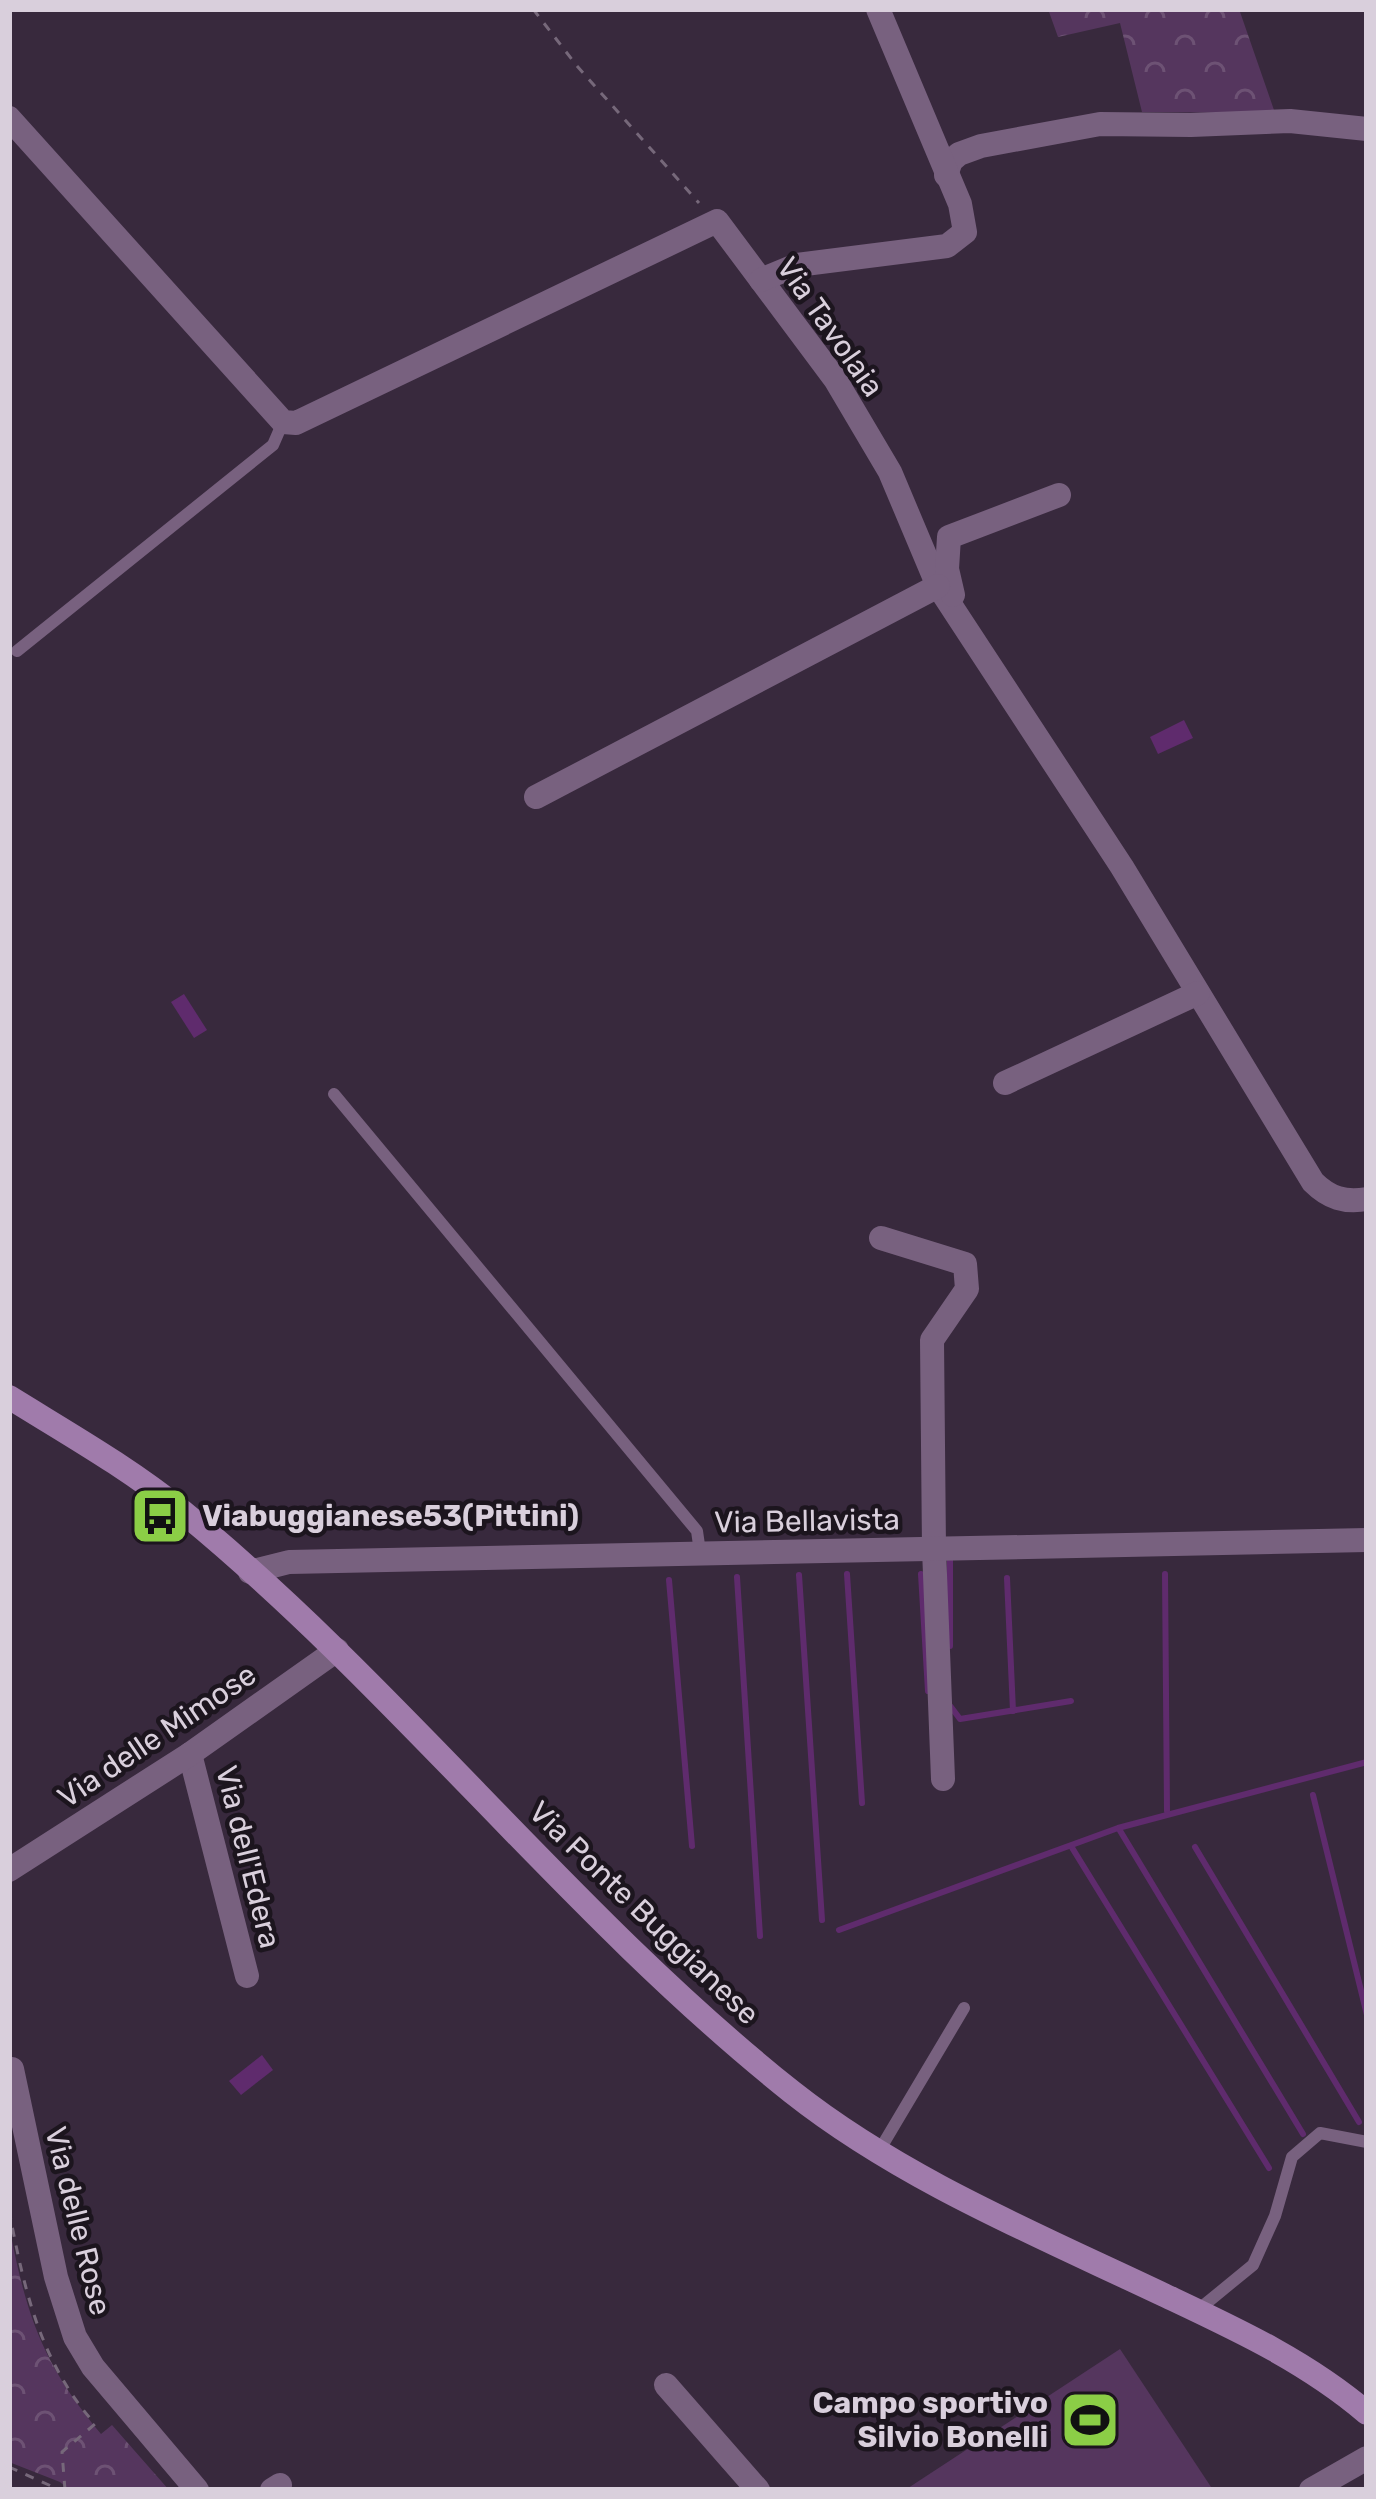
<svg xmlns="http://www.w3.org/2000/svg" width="1376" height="2499" viewBox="0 0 1376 2499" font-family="Rubik,sans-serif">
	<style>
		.forest { fill: url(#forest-crowns) }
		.garden { fill: #55365e }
		.water { fill: #5f2b6d }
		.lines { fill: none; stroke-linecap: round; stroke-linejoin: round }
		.stream { stroke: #5f2b6d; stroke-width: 6 }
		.path { stroke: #76687a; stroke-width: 3; stroke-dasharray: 9 9; stroke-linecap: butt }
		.lane { stroke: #78617f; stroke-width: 12 }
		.street { stroke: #78617f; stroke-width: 24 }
		.secondary { stroke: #a07bab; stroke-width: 24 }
		.labels { text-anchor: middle; stroke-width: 9; stroke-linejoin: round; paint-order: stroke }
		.street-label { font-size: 30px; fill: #d9cfdc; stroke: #1c151e }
		.poi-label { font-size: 30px; font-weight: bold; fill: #d9cfdc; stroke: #1c151e; text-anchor: start }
	</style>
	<defs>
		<pattern id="forest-crowns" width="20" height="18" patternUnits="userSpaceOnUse" patternTransform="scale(3)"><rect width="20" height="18" fill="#55365e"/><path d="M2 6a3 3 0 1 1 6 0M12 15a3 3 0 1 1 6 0" fill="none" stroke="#6d5274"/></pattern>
	</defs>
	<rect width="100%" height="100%" fill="#38293d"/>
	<!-- forest -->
	<g class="forest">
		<polygon points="1048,9 1239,9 1275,113 1142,112 1120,23 1058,37"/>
		<path d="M9,2225C26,2315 42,2363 101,2434L112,2425L169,2490H69L60,2482L9,2462Z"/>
	</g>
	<!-- garden -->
	<polygon class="garden" points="1120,2349 1213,2490 905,2490"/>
	<!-- water -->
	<g class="water">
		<polygon points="1184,720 1193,738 1158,754 1150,737"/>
		<polygon points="184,994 207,1030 194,1038 171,1002"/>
		<polygon points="262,2055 273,2070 241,2095 229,2081"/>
	</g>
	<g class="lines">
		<!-- stream -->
		<g class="stream">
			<polyline points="847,1574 862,1803"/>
			<polyline points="921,1574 928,1691"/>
			<polyline points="1165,1574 1167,1811"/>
			<polyline points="799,1575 822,1920"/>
			<polyline points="737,1577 760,1936"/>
			<polyline points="1007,1578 1013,1711"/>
			<polyline points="669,1580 692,1846"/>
			<polyline points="950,1646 950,1559"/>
			<polyline points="951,1707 960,1719 1071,1701"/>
			<polyline points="1313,1795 1367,2015"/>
			<polyline points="1119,1829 1303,2134"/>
			<polyline points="1071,1846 1269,2168"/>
			<polyline points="1195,1847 1359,2122"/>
			<polyline points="839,1930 1118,1828 1367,1762"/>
		</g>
		<!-- path -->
		<g class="path">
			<polyline points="533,9 577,66 699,203"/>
			<path d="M9,2210C24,2289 40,2362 95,2424L62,2452L65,2490"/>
			<polyline points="9,2467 60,2490"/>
		</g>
		<!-- lane -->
		<g class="lane">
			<polyline points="17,651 273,445 283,422"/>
			<polyline points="334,1094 697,1531 700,1552"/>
			<polyline points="879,2151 964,2008"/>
			<polyline points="1198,2310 1253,2265 1275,2216 1292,2157 1320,2133 1367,2142"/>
		</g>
		<!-- street -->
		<g class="street">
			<path d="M9,118L283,422L296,423L717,221L835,379L890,472L938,586L1122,867L1313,1182C1329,1198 1345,1203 1367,1199"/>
			<polyline points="946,175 951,161 959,154 981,146 1100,124 1191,125 1290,121 1367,129"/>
			<polyline points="761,280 797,265 947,246 965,232 960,204 878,9"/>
			<polyline points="953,595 947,569 949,537 1059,495"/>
			<polyline points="536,797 938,586"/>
			<polyline points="1005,1083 1198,993"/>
			<polyline points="881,1238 965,1264 967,1289 932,1340 934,1549 943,1779"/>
			<polyline points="250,1572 289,1562 1367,1540"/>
			<polyline points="190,1754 247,1976"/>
			<polyline points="9,1870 190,1754 337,1650"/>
			<polyline points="12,2069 56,2277 75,2337 93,2367 197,2490"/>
			<polyline points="666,2385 758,2490"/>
			<polyline points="272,2490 280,2485"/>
			<polyline points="1311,2490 1367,2458"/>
		</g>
		<!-- secondary -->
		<path class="secondary" d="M9,1397C67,1433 129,1468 183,1512C400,1690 572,1917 792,2092C902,2179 1038,2235 1164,2295C1236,2329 1306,2361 1367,2413"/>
	</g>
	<!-- icons -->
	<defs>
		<g id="bus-square" transform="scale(3)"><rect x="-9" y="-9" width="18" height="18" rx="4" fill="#8bce46" stroke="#1c151e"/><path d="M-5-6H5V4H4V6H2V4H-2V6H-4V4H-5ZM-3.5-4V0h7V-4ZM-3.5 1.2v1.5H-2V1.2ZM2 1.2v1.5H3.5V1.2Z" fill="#111"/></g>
		<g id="stadium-square" transform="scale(3)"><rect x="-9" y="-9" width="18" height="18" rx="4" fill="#8bce46" stroke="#1c151e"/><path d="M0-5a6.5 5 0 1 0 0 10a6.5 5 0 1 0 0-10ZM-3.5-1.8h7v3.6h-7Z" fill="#111"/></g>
	</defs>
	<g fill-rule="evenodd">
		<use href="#bus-square" x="160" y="1516"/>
		<use href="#stadium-square" x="1090" y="2420"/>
	</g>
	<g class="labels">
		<!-- street labels -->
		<g class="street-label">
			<text transform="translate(830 327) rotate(55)" y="10">Via Tavolaia</text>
			<text transform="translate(807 1521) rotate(-1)" y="10">Via Bellavista</text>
			<text transform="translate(157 1736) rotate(-34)" y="10">Via delle Mimose</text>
			<text transform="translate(248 1857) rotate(76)" y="10">Via dell'Edera</text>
			<text transform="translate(644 1913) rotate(44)" y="10">Via Ponte Buggianese</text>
			<text transform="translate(78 2221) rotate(76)" y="10">Via delle Rose</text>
		</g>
		<!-- poi labels -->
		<g class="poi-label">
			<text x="202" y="1526">Viabuggianese53(Pittini)</text>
			<text x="1048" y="2413" text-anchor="end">Campo sportivo<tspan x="1048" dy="34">Silvio Bonelli</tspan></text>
		</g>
	</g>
	<!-- border -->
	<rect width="1376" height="2499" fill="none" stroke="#d9cfdc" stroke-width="24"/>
</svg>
